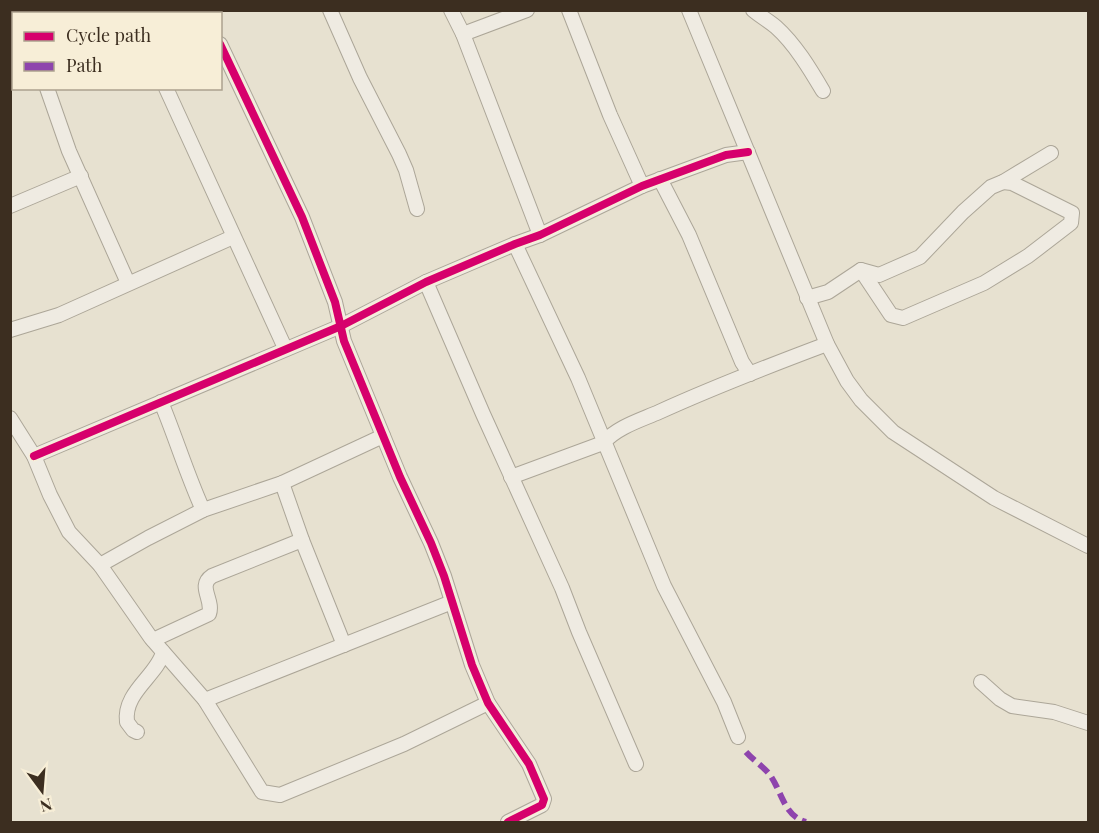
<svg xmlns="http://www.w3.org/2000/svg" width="1099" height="833" viewBox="0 0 1099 833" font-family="'Playfair Display',serif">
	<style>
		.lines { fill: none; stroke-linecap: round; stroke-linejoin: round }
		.minor-casing { stroke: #aca698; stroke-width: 16 }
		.minor { stroke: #efebe2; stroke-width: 14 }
		.quiet { stroke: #8e44ad; stroke-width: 6; stroke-dasharray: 12 6; stroke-linecap: butt }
		.cycleway-casing { stroke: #f7eed7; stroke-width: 11 }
		.cycleway { stroke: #d6006c; stroke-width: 8 }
	</style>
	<rect width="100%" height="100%" fill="#e7e1d0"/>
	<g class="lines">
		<!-- minor casing -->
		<g class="minor-casing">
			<g id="minor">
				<polyline points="17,10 18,14"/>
				<polyline points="134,10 135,14"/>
				<polyline points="204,10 205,14"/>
				<polyline points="330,10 360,78 399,154 406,170 417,209"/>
				<polyline points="451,10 463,34 540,235"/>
				<polyline points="569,10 610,115 642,186"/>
				<polyline points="689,10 827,344 847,381 861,400 893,432 994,498 1088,546"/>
				<path d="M753,10C760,16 769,21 776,27C795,44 810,69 823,91"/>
				<polyline points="169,14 176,10"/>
				<polyline points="463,34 527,10"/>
				<polyline points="220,44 302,217 335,302 344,341 400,477 431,543 444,576 472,665 488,703 529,764 544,799 542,805 508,822"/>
				<polyline points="47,88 69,151 128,283"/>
				<polyline points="166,88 285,348"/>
				<polyline points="660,179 689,235 742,362 750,374"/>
				<polyline points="10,206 81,176"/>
				<polyline points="515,244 578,378 664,586 724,702 738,737"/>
				<polyline points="861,270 891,315 903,318 984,283 1028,256 1071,223 1072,213 1012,183 1003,182"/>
				<polyline points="426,282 483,414 562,588 579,632 636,764"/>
				<polyline points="807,298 828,292 861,270 879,275 920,257 963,212 991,187 1003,182 1051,153"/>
				<polyline points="10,330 59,315 233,237"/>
				<path d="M161,402C176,438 187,475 203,510"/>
				<polyline points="10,418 34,456 50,495 69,532 100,565 151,638 205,700 262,792 280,795 404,744 488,703"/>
				<polyline points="34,456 341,326 426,282 515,244 540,235 642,186 726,155 748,152"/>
				<path d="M511,477L603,443C617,427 641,420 659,412C714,387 771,365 827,344"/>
				<polyline points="282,483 302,540 344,645"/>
				<polyline points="100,565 148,538 203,510 282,483 383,436"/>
				<path d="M153,640L209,614C214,600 197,586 212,576L302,540"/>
				<polyline points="981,682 1000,699 1012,706 1054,712 1088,723"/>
				<polyline points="205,700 452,602"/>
				<path d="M137,732L133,730L127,722C123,692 158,675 163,652"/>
			</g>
		</g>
		<!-- minor -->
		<use href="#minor" class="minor"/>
		<!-- quiet -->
		<path class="quiet" d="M746,752C753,760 764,767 770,775C782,792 784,816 806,822"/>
		<!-- cycleway casing -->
		<g class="cycleway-casing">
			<g id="cycleway">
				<polyline points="220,44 302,217 335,302 344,341 400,477 431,543 444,576 472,665 488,703 529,764 544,799 542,805 508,822"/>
				<polyline points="34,456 341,326 426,282 515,244 540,235 642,186 726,155 748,152"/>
			</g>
		</g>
		<!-- cycleway -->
		<use href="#cycleway" class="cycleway"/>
	</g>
	<!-- border -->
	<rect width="1099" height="833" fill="none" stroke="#3c2e20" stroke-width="24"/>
	<!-- legend -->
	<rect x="12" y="12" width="210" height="78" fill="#f7eed7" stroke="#aca18e" stroke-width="1.5"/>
	<rect x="24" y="32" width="30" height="9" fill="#d6006c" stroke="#aca18e" stroke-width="1.5"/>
	<text x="66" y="42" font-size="18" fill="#3c2e20">Cycle path</text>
	<rect x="24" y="62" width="30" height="9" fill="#8e44ad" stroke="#aca18e" stroke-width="1.5"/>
	<text x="66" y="72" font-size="18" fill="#3c2e20">Path</text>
	<!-- north arrow -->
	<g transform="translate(42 791) rotate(164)" stroke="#f7eed7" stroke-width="4.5" paint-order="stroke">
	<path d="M0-4.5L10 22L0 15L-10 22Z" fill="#3c2e20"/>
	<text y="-9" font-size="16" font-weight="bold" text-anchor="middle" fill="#3c2e20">N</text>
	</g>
</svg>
